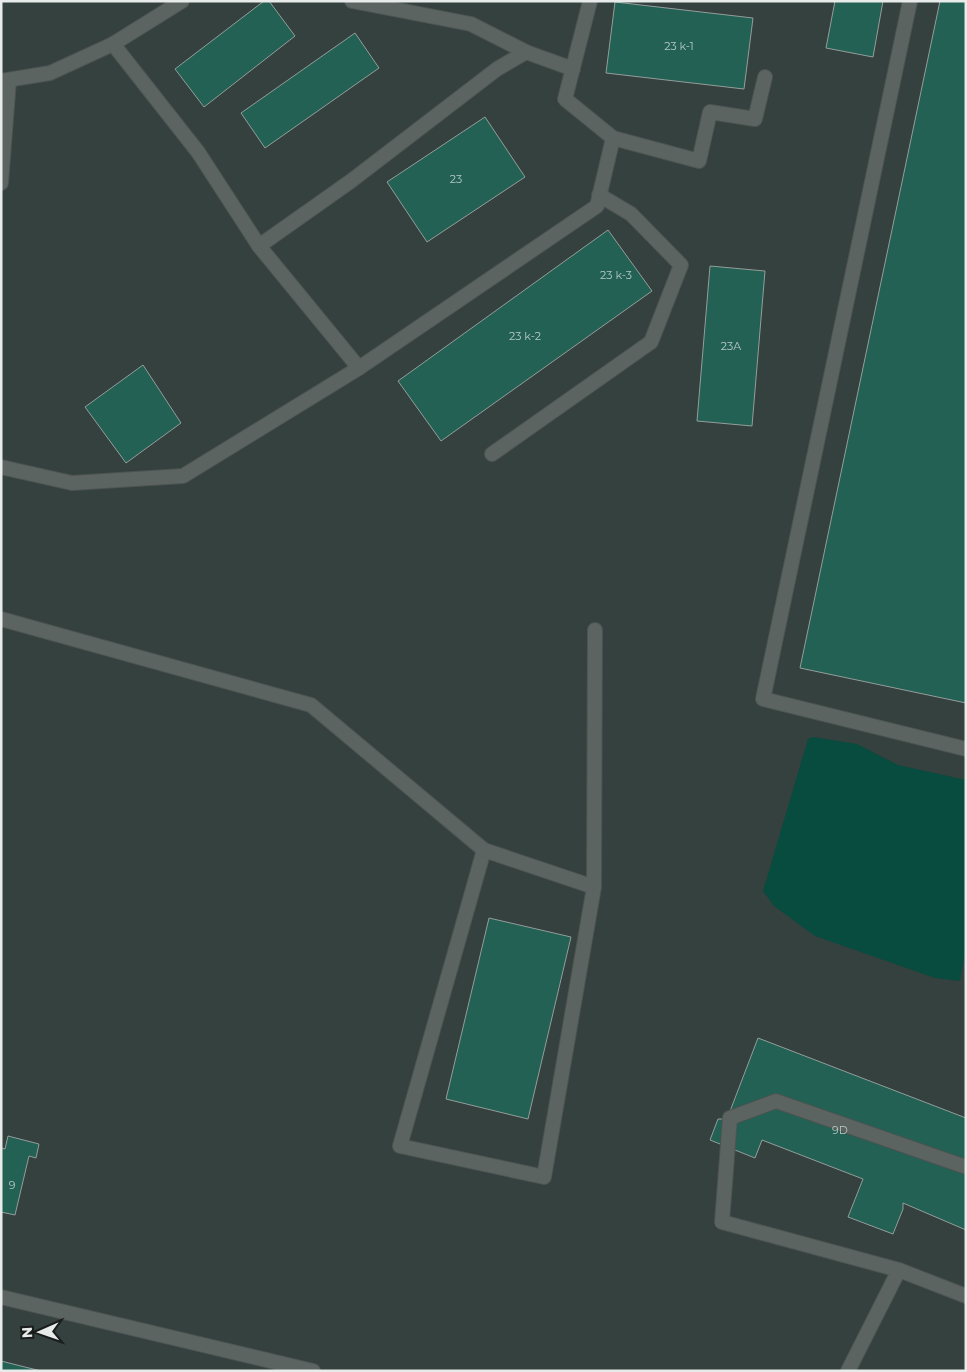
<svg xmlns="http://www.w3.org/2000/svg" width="967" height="1372" viewBox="0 0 967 1372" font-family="Montserrat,sans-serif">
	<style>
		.built { fill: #34413e }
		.green { fill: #084b3f }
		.building { fill: #226154; stroke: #959d9b }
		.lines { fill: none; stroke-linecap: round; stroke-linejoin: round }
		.service-casing { stroke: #4d5351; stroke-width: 16 }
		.service { stroke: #5c6462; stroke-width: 14 }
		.labels { text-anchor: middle; stroke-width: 4; stroke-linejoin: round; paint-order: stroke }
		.number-label { font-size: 11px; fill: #b6c8c4 }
	</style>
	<rect width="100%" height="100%" fill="#2f3533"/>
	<!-- built -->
	<rect class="built" x="1" y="1" width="965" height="1370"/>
	<!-- green -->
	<polygon class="green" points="813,737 857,744 898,765 966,780 966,946 960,981 935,978 815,936 774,906 763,891 808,739"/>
	<!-- building -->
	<g class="building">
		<polygon points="264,1 269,1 295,36 204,107 175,69"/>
		<polygon points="835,1 883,1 873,57 826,48"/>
		<polygon points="940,1 966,1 966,703 800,668"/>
		<polygon points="615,2 753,18 744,89 606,73"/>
		<polygon points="355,33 379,68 265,148 241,113"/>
		<polygon points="485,117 525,177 427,242 387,182"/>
		<polygon points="608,230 652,291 441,441 398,381"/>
		<polygon points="710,266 765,271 752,426 697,421"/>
		<polygon points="143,365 181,423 126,463 85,407"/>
		<polygon points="489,918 571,937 528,1119 446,1099"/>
		<polygon points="758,1038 966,1118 966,1230 903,1203 903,1209 893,1234 848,1217 863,1179 762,1140 755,1158 710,1140 718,1119 727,1119"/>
		<polygon points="8,1136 39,1144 36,1158 29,1156 15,1215 1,1212 1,1148 5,1149"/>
		<polygon points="1,1361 41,1371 1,1371"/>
	</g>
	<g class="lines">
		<!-- service casing -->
		<g class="service-casing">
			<g id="service">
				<polyline points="352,1 471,24 526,52"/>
				<polyline points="910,1 763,699 966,749"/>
				<polyline points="113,44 198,152 259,246 359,368"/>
				<polyline points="1,81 50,73 113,44 182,1"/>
				<polyline points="613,138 699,161 710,112 755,119 765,77"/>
				<polyline points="1,183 9,80"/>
				<polyline points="259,246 351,181 497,69 526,52 573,69"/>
				<polyline points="492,454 651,342 681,265 631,214 599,195"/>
				<polyline points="1,467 72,483 183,476 359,368 597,206 613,138 565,99 590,1"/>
				<polyline points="1,619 311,705 484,850 400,1146 544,1177 594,887 595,630"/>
				<polyline points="484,850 594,887"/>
				<polyline points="899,1270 722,1222 730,1118 776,1101 966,1167"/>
				<polyline points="1,1297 313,1371"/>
				<polyline points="848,1371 899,1270 966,1296"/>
			</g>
		</g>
		<!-- service -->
		<use href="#service" class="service"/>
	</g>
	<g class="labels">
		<!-- number labels -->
		<g class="number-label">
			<text x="679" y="50">23 k-1</text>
			<text x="456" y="183">23</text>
			<text x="616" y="279">23 k-3</text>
			<text x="525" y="340">23 k-2</text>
			<text x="731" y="350">23A</text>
			<text x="840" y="1134">9D</text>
			<text x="12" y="1189">9</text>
		</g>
	</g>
	<!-- border -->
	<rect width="967" height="1372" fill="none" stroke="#e7ebea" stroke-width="5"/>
	<!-- north arrow -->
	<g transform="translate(40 1332) rotate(268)" stroke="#191c1b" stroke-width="4" paint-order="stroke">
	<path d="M0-4L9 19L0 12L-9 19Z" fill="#e7ebea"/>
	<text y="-8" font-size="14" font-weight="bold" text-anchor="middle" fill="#e7ebea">N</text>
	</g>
</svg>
